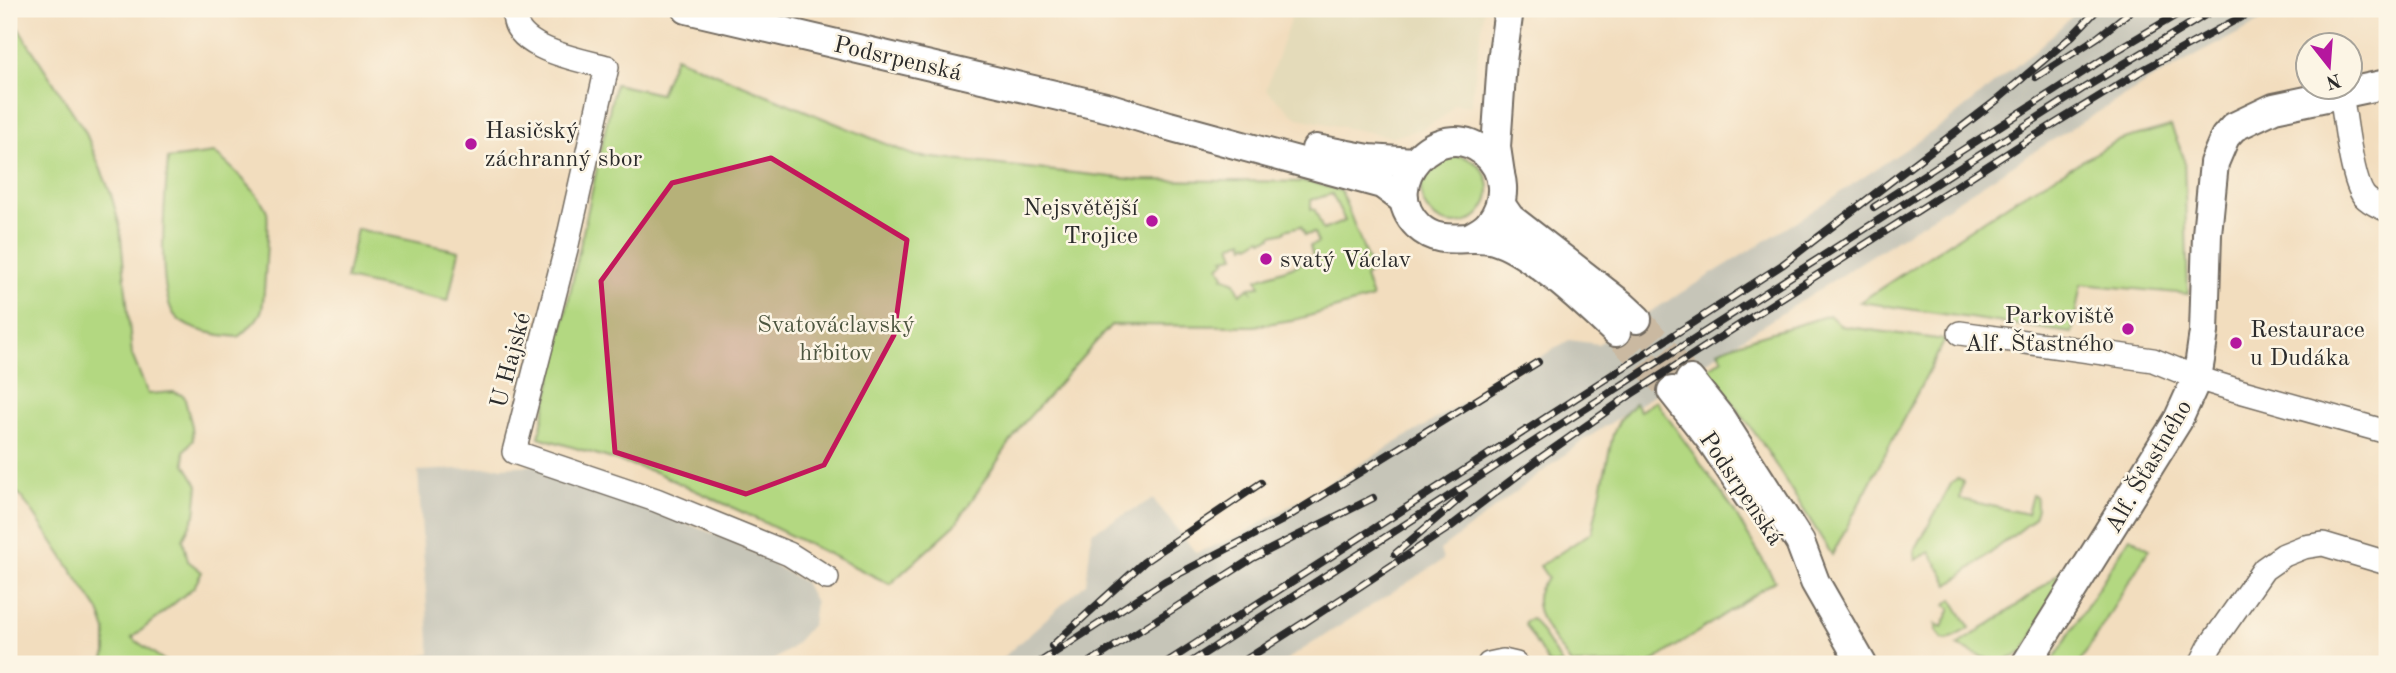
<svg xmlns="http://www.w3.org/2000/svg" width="2396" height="673" viewBox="0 0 2396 673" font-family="'Old Standard TT',serif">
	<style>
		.built { fill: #e4dbba }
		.industrial { fill: #c6c5b8 }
		.green { fill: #b3d881; stroke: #6f8256; stroke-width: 2; fill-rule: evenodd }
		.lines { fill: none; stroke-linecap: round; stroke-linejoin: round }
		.major-tunnel { stroke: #cab9a1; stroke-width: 28; stroke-dasharray: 28 14; stroke-linecap: butt }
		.minor-casing { stroke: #71695e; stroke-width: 26 }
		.major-casing { stroke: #71695e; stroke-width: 32 }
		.minor { stroke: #fff; stroke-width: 23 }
		.major { stroke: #fff; stroke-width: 28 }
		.rail-casing { stroke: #2b2b2b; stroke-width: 8 }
		.rail { stroke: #fcf5e5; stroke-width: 5; stroke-dasharray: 16; stroke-linecap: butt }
		.marked { fill: #c2185b; fill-opacity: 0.2; stroke: #c2185b; stroke-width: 5; stroke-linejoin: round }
		.poi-dot { fill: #b5179e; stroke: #fcf5e5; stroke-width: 2.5 }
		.labels { text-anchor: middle; stroke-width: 5; stroke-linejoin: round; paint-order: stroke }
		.street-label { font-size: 24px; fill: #2b2b2b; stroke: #fcf5e5 }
		.poi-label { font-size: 24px; fill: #2b2b2b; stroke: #fcf5e5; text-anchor: start }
		.park-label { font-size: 24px; fill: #4d5640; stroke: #fcf5e5 }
	</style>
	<rect width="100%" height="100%" fill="#fcf5e5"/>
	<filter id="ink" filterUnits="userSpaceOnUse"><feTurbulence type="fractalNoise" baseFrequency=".0143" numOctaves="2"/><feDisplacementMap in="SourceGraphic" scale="14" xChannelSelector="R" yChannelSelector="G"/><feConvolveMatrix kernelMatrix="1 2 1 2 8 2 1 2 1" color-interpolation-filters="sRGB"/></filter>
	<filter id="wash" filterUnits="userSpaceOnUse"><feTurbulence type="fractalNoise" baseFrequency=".00686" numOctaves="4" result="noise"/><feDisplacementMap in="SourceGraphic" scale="28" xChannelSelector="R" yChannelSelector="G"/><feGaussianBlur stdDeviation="1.57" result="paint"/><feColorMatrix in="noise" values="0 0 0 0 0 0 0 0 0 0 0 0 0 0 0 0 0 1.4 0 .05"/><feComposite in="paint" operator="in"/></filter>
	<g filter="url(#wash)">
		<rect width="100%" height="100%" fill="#f2ddbe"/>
		<!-- built -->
		<polygon class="built" points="1294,9 1484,9 1471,106 1454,104 1449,112 1440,119 1421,129 1393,137 1298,118 1266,90"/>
		<!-- industrial -->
		<g class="industrial">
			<polygon points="2080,9 2283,9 2147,82 2035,151 1584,440 1440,550 1443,560 1280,664 996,664 1086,583 1092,532 1153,499 1196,553 1241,535 1569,340 1598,344 1791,225 1944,124 2031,54"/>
			<polygon points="537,465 732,541 804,582 815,602 812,624 792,647 768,664 383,664 430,654 418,471"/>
		</g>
		<!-- green -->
		<g class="green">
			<polygon points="9,14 85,131 111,194 120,227 132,355 148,394 174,392 184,396 192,426 193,440 184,451 185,464 198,485 195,515 183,539 188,561 202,572 194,587 132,638 169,664 102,664 106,653 106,631 99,611 32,511 9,482"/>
			<path d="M675,57L915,156L1139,180L1311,182L1341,191L1372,271L1365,277L1372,298L1298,319L1254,326L1111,325L1021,426L955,525L890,584L742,512L655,472L539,437L615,84L660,94ZM1332,194L1345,221L1323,230L1315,210L1311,209V200ZM1301,226L1305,235L1314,233L1318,243L1310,246L1313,257L1300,264L1257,279L1260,286L1250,287L1251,291L1248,288L1240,294L1235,282L1223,277L1224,275L1219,267L1226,260L1224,258L1235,256L1231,245L1243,240L1245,246L1248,243L1250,245L1261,238L1263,240L1272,237V235L1285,232V230Z"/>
			<polygon points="2171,126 2184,158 2188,294 2081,284 2072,333 1860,302 2019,197 2117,141"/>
			<path d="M214,153C227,162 263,197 267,212C269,220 264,300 262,309C259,320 246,330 238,337C221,336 189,331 177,318C154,295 166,192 168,159Z"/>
			<circle cx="1455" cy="190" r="34"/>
			<polygon points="357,229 459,251 448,301 346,279"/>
			<path d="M1829,315L1841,326L1945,340L1832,555L1760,440L1707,369L1723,359L1718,351C1753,335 1792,328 1829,315Z"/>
			<path d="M1656,401L1732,508L1775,581L1649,664H1571C1556,640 1518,603 1548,578L1540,566L1592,532L1613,434L1619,421L1635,403L1640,411Z"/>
			<path d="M1957,478L1963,482L1960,499L2027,514L2032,495L2036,497C2038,507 2037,513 2032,521L1949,585L1930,552L1915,560L1914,552L1951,484Z"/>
			<polygon points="2130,537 2149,549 2079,664 2062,664 2054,659"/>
			<path d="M2082,552L2023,652C1997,669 1982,657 1957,645C2001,617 2044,589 2082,552Z"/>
			<polygon points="1952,599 1970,628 1948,640 1942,639 1937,631 1936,624 1942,627 1951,609 1945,605"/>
			<polygon points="1531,619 1534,621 1562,664 1549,664 1525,625 1526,621"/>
		</g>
	</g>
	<g filter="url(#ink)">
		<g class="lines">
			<!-- major-tunnel -->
			<g class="major-tunnel">
				<polyline points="1637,319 1690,380"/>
				<polyline points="1616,332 1672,391"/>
			</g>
			<!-- minor casing -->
			<g class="minor-casing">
				<g id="minor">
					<path d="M515,9C507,48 580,60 607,67L566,249L514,452L656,500L789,554L827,578"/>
					<path d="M2341,93C2345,116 2351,179 2364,196C2370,203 2379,206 2387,210"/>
					<polyline points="1960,333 2153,360 2197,378 2236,390 2387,432"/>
					<polyline points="1489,664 1503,661 1516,664"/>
					<polyline points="2201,664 2210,646 2264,569 2284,555 2304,547 2323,544 2387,563"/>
				</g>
			</g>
			<!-- major casing -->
			<g class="major-casing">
				<g id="major">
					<polyline points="687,9 1110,108 1169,126 1382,184 1404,200"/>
					<polyline points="1316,149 1369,159 1414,162"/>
					<polyline points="1500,174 1496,147 1502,61 1509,9"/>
					<polyline points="1501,205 1510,218 1622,305 1637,319"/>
					<path d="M1469,238C1476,234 1485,230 1490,223C1507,201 1507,171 1484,152C1438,114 1375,183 1418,226C1441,248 1467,233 1494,240C1530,250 1588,305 1616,332"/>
					<polyline points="1690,380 1721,419 1800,542 1815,582 1862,664"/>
					<polyline points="1672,391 1710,439 1749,497"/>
					<polyline points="2026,664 2178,420 2197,378 2200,360 2204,332 2207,234 2214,163 2225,137 2234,127 2274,108 2387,84"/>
				</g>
			</g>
			<!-- minor -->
			<use href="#minor" class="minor"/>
			<!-- major -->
			<use href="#major" class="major"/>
			<!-- rail casing -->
			<g class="rail-casing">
				<g id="rail">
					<polyline points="2036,77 2098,37 2133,9"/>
					<polyline points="1874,207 2119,49 2186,9"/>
					<polyline points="1395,554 1464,495"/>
					<polyline points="1303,624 1450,527 1543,456 1630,395 2028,140 2141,71 2256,9"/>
					<polyline points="1052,646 1144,562 1261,483"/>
					<polyline points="1037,664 1165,581 1281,521 1538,362"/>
					<polyline points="1087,664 1253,558 1373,498"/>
					<polyline points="1164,664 1782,265 1997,100 2072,36 2098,9"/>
					<polyline points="1188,664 2084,88 2215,9"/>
					<polyline points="1239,664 1311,618"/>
				</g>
			</g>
			<!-- rail -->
			<use href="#rail" class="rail"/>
		</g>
	</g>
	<!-- marked area -->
	<path class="marked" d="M771,158L907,240L894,335L824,465L746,494L615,452L601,281L672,183Z"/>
	<!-- markers -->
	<g class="poi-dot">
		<circle cx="471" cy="144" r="7"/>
		<circle cx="1152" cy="221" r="7"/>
		<circle cx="1266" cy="259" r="7"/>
		<circle cx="2128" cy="329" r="7"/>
		<circle cx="2236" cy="343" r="7"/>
	</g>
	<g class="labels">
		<!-- street labels -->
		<g class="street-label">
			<text transform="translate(898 58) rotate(13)" y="8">Podsrpenská</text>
			<text transform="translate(510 360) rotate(-75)" y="8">U Hajské</text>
			<text transform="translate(2148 466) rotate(-60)" y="8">Alf. Šťastného</text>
			<text transform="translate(1742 488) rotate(56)" y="8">Podsrpenská</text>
		</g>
		<!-- poi labels -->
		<g class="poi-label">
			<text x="485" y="138">Hasičský<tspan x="485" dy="28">záchranný sbor</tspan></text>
			<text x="1138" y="215" text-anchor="end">Nejsvětější<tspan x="1138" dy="28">Trojice</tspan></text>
			<text x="1280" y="267">svatý Václav</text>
			<text x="2114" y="323" text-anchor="end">Parkoviště<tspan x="2114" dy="28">Alf. Šťastného</tspan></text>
			<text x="2250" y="337">Restaurace<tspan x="2250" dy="28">u Dudáka</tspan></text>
		</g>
		<!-- park labels -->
		<g class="park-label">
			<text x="836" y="332">Svatováclavský<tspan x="836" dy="28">hřbitov</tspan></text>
		</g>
	</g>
	<!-- margin -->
	<rect width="2396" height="673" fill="none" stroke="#fcf5e5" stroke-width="35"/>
	<!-- north arrow -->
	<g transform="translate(2329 66) rotate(163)"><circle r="33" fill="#fcf5e5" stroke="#a8a49b" stroke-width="2"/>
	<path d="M0-5L12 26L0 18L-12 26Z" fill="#b5179e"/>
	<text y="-10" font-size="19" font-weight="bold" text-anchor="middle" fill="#2b2b2b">N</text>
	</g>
</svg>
